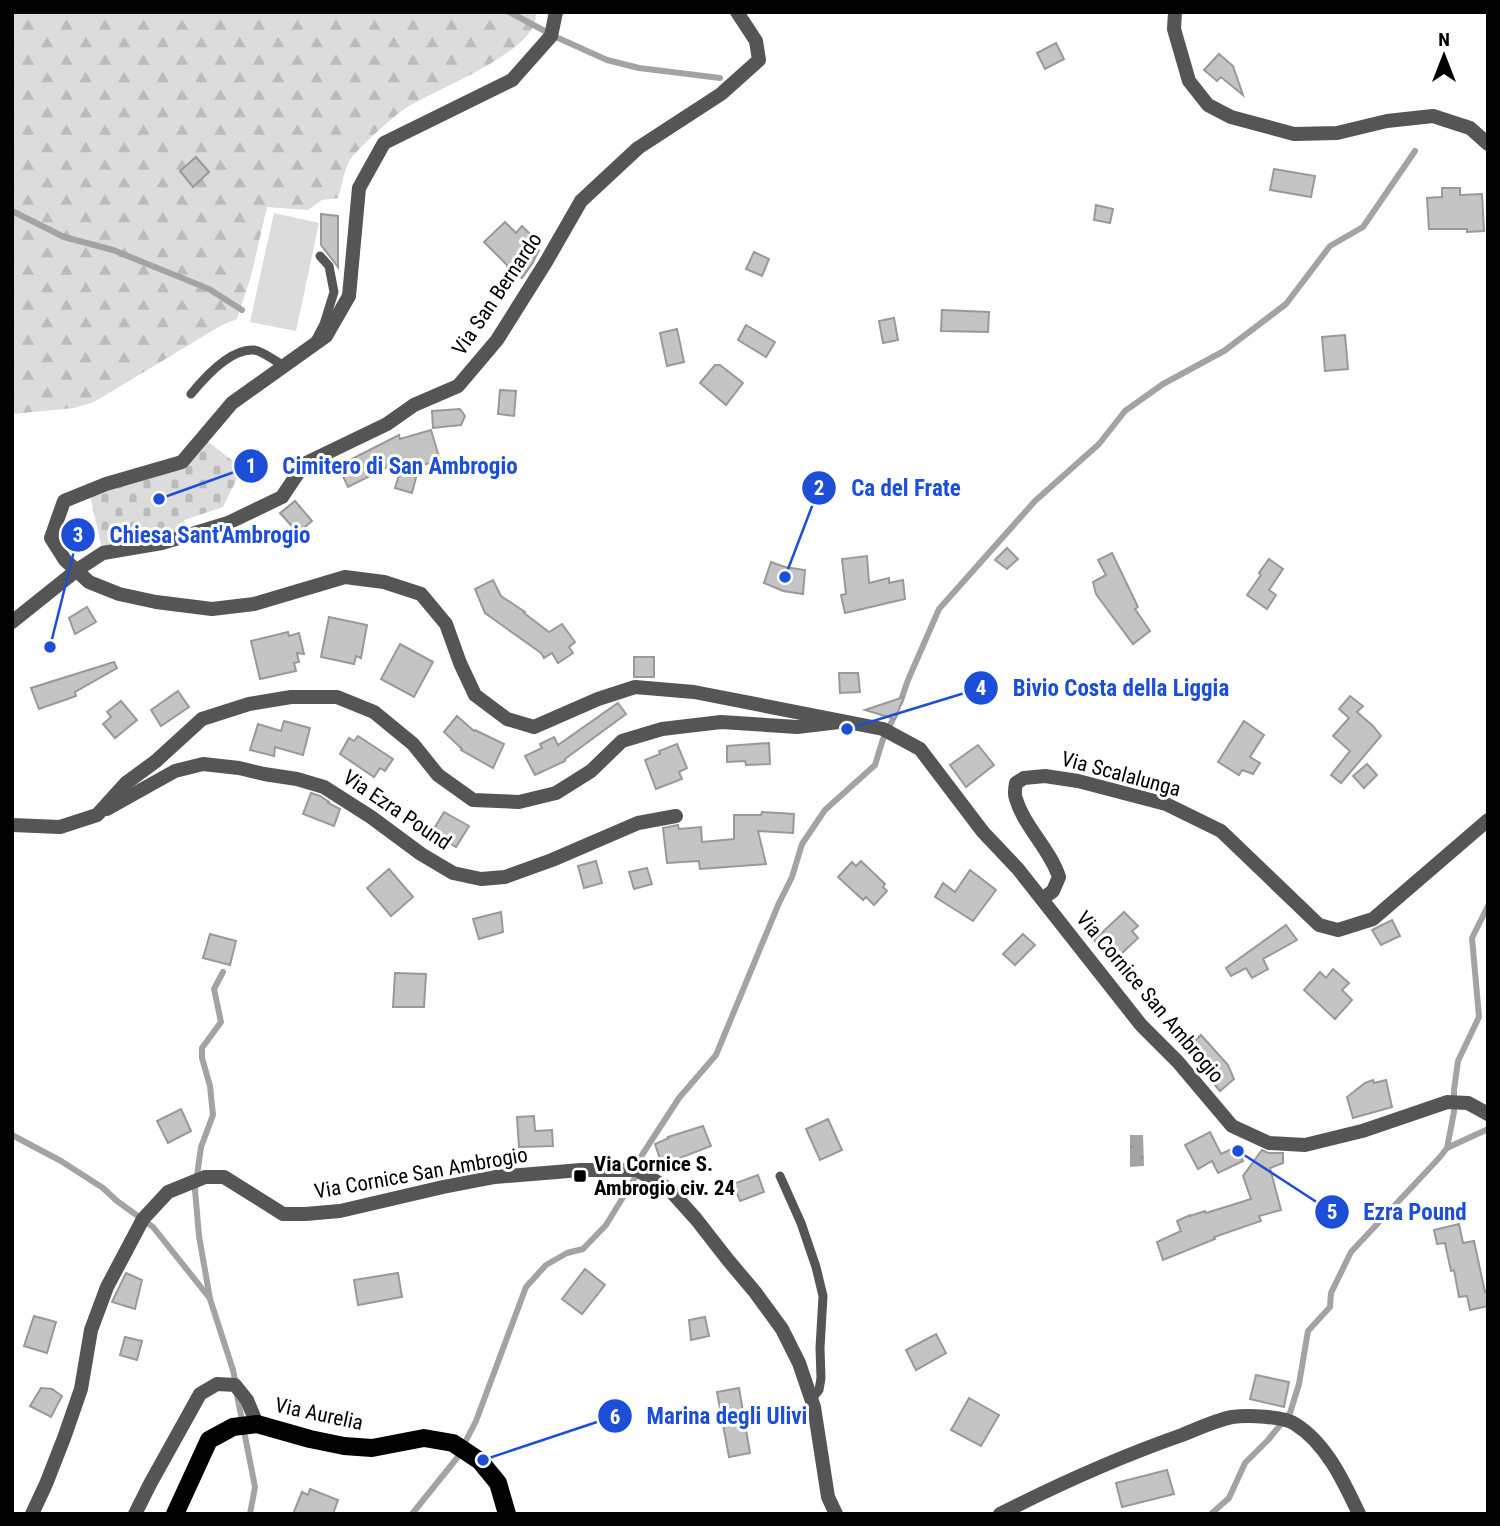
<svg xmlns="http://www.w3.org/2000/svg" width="1500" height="1526" viewBox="0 0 1500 1526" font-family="'Roboto Condensed',sans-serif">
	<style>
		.grass { fill: #dcdcdc }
		.forest { fill: url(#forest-firs) }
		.cemetery { fill: url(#cemetery-stones) }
		.water { fill: url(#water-ripples) }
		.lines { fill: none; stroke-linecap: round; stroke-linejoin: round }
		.stream { stroke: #a3a3a3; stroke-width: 6 }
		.building { fill: #c4c4c4; stroke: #999; stroke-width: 2 }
		.service { stroke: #555; stroke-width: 9 }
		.minor { stroke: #555; stroke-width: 14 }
		.tertiary { stroke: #555; stroke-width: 14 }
		.primary { stroke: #000; stroke-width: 18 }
		.poi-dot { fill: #000; stroke: #fff; stroke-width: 2.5 }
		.labels { text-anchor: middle; stroke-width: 6; stroke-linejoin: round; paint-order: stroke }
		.street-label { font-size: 21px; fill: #000; stroke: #fff }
		.poi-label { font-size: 21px; font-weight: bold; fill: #000; stroke: #fff; text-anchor: start }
		.leader { fill: none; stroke: #1d4ed8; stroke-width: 2.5 }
		.callout-dot { fill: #1d4ed8; stroke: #fff; stroke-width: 2.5 }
		.mark-label { font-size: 21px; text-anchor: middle; font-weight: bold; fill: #fff }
		.callout-label { font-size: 23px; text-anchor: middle; font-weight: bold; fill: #1d4ed8; stroke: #fff; stroke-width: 6; stroke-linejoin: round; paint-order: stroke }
	</style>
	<defs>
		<pattern id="forest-firs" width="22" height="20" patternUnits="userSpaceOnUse" patternTransform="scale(1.75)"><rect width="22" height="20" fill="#dcdcdc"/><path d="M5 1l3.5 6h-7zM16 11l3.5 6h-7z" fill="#bbb"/></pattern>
		<pattern id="cemetery-stones" width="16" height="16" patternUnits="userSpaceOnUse" patternTransform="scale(1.75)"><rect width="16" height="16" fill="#dcdcdc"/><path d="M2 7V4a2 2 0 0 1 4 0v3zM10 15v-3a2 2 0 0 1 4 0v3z" fill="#bbb"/></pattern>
		<pattern id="water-ripples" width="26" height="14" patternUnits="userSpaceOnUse" patternTransform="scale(1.75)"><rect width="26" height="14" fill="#a3a3a3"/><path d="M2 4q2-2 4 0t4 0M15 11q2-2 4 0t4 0" fill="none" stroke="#8b8b8b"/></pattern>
	</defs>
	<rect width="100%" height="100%" fill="#fff"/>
	<!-- grass -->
	<polygon class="grass" points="274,213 319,223 296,331 250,322"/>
	<!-- forest -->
	<path class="forest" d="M12,12H536C541,52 431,90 403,110C388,121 364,143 352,157C344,167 342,186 338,198L322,200L308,210L267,207L251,276L237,319L222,325L94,402L74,408L12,414Z"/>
	<!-- cemetery -->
	<polygon class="cemetery" points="203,438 242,468 223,507 184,520 189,535 103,553 89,491 182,462"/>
	<!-- water -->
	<polygon class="water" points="1130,1135 1143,1135 1144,1166 1130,1167"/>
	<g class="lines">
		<!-- stream -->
		<g class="stream">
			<polyline points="509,12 556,37 607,60 639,68 720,78"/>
			<polyline points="12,211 64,237 113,250 209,289 242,310"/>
			<polyline points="900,703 908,680 939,609 1035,501 1099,444 1125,411 1163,384 1224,351 1286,304 1330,246 1363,227 1415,151"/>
			<polyline points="223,972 214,989 221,1022 202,1048 202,1058 210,1086 213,1115 201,1147 195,1190 199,1236 210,1299 233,1370 236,1385"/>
			<polyline points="12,1135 61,1161 103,1188 117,1201 153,1227 208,1296"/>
			<polyline points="1447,1148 1488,1129"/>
			<polyline points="237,1395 255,1487 250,1514"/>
			<polyline points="412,1514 457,1458 476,1421 526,1287 546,1265 567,1253 583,1249 606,1225 636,1176 642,1155 679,1098 716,1055 779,903 792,877 802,844 825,810 875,765 883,739 896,713"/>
			<polyline points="1211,1514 1229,1498 1245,1463 1268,1440 1290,1413 1299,1384 1308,1331 1330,1307 1331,1293 1351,1252 1440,1157 1447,1148 1454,1112 1454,1090 1458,1061 1479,1017 1472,938 1488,906"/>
		</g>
	</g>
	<!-- building -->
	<g class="building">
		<polygon points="1056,43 1064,59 1045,69 1037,53"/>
		<polygon points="1219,54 1233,66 1243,95 1221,77 1217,81 1204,70"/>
		<polygon points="196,157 209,172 193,187 180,171"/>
		<polygon points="1274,169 1315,176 1311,197 1270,190"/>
		<polygon points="1442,188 1460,188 1460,195 1482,194 1484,231 1467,232 1467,229 1429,229 1427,198 1442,197"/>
		<polygon points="1096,205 1113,209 1110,223 1094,220"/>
		<polygon points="321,214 338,216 338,267 321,245"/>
		<polygon points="505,222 516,233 522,226 535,239 531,242 539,250 532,264 522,278 507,267 508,266 484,242"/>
		<polygon points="754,252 769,259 762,276 746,269"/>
		<polygon points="942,310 989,312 988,332 941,331"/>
		<polygon points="894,318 898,340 883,343 879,321"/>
		<polygon points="746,325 775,342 766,357 738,340"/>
		<polygon points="677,329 684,362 667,366 660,333"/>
		<polygon points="1345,335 1348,369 1325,371 1322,337"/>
		<polygon points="715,365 720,365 743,383 726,405 700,383"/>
		<polygon points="500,390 516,391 514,416 498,414"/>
		<polygon points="460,409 465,416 461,425 433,428 432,411"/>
		<polygon points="431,430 440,460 419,466 412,493 395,488 404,459 348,487 338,466 399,435 400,439"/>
		<polygon points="295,501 312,521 298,533 280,513"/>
		<polygon points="1007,548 1018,559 1007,569 995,560"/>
		<polygon points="1112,553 1138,607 1135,609 1150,631 1133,644 1096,594 1093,582 1106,575 1098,560"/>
		<polygon points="867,556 869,583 889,578 889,583 903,580 905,599 845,613 841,595 846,594 842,559"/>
		<polygon points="1269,559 1283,569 1269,590 1276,595 1267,609 1247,595 1261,575 1259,573"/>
		<polygon points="771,562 785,567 805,570 803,594 783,591 764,583"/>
		<polygon points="493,580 501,596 525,612 524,613 549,632 562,624 575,642 569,647 573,653 558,663 552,653 544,658 541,653 485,613 475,589"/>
		<polygon points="87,607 96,622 75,634 69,618"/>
		<polygon points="329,617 367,625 361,658 356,656 354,664 321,657"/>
		<polygon points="288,632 289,636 299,633 304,654 297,653 299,662 294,663 296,671 260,679 251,641"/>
		<polygon points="400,644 433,662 414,697 381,679"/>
		<rect x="634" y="657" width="20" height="20"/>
		<polygon points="114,662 117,668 75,692 76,696 39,709 31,688"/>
		<polygon points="839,673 858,673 860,692 840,693"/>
		<polygon points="178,691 189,707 161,726 151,710"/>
		<polygon points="1350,696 1363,706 1357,712 1373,726 1381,736 1341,783 1331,775 1350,751 1333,736 1349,718 1339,709"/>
		<polygon points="904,697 895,719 865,710"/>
		<polygon points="121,701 137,720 115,738 103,724 111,717 107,712"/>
		<polygon points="618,703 626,714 565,759 565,761 535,775 525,756 542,748 540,744 554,737 558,745"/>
		<polygon points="457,716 474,731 475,730 504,744 493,768 461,750 462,749 444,732"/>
		<polygon points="284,721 310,728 303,755 275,747 274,756 250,750 258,724 281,731"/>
		<polygon points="1244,721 1264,735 1250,757 1260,763 1253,774 1242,770 1239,775 1218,762"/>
		<polygon points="358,736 393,759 385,771 380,768 374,777 340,754 349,738 354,741"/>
		<polygon points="769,743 770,764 746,765 745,761 727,762 727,746"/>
		<polygon points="677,744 687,768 679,772 682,779 656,789 645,760 660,754 659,751"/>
		<polygon points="978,745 994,765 966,787 950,765"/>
		<polygon points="1367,764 1377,775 1364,788 1353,776"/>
		<polygon points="311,793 320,796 329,802 328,803 340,809 334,826 303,814"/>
		<polygon points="444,812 469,826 456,847 432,832"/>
		<polygon points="762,812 794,814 793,833 758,831 766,864 700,869 699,861 667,863 663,828 678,825 679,829 701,827 702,842 734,839 734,815 761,815"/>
		<polygon points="596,861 602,883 584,888 578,866"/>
		<polygon points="861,861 885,884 883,887 887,891 874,905 866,897 863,900 838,877 852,862 856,866"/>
		<polygon points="647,868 652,884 634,889 629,872"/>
		<polygon points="389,869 413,897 391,916 367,888"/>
		<polygon points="970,870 996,890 973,921 935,897 943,883 955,892"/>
		<polygon points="501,912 503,932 479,939 473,919"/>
		<polygon points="1124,912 1138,926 1132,931 1138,938 1119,956 1112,949 1107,954 1094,940"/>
		<polygon points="1392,920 1400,936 1381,945 1372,930"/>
		<polygon points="1286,925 1297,940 1263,959 1268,969 1252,978 1246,968 1231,976 1226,968"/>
		<polygon points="210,934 236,941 230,965 203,958"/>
		<polygon points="1023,934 1035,945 1015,965 1003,954"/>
		<polygon points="1333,969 1349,983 1342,990 1352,1000 1335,1019 1304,990 1320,972 1326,978"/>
		<polygon points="395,973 426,974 424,1007 393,1007"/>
		<polygon points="1201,1035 1228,1065 1234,1079 1220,1091 1185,1050"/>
		<polygon points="1373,1080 1374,1083 1386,1080 1392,1107 1353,1118 1347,1097 1365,1083"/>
		<polygon points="181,1109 191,1131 168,1143 157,1121"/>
		<polygon points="534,1116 535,1131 552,1130 553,1146 519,1147 517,1117"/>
		<polygon points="828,1119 842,1150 820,1160 806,1129"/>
		<polygon points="703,1126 711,1146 662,1165 655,1144 669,1138 668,1137"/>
		<polygon points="1210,1132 1221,1154 1236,1147 1243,1161 1218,1173 1212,1161 1198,1169 1185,1145"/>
		<polygon points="1262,1150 1268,1153 1283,1153 1283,1163 1270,1168 1281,1210 1259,1216 1261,1221 1214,1237 1215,1239 1163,1260 1157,1242 1181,1231 1177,1221 1190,1215 1190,1216 1205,1211 1206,1213 1251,1199 1243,1176"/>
		<polygon points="758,1175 764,1192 740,1201 733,1184"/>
		<polygon points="1459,1224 1463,1243 1474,1241 1485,1292 1488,1291 1488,1306 1470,1310 1467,1296 1459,1297 1454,1270 1451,1271 1445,1243 1437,1244 1434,1230"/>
		<polygon points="585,1269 605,1285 582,1314 562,1299"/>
		<polygon points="126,1273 142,1280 135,1309 112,1302"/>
		<polygon points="398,1273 402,1297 358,1305 354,1280"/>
		<polygon points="34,1316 56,1322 47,1353 24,1346"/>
		<polygon points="705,1317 709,1336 691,1340 689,1320"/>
		<polygon points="936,1334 946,1353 916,1370 906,1350"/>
		<polygon points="125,1337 142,1341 137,1360 120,1355"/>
		<polygon points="1256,1375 1289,1382 1284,1407 1250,1399"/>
		<polygon points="41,1388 52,1389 62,1396 51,1417 30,1406"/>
		<polygon points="739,1388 750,1453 729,1457 717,1392"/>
		<polygon points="969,1398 999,1415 981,1446 951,1430"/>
		<polygon points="1167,1470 1174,1494 1122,1507 1116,1483"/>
		<polygon points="310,1489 338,1500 333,1514 293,1514 302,1492 308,1495"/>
	</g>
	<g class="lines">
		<!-- service -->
		<g class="service">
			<polyline points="315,341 324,324 334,292 329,266 320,256"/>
			<path d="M191,394C204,378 231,348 254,350C262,351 277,362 284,366"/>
			<polyline points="780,1176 801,1223 816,1267 823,1296 820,1348 821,1378 819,1390 811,1400"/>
		</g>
		<!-- minor -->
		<g class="minor">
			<polyline points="1175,12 1174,29 1189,81 1208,105 1231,117 1294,134 1337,133 1387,121 1433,116 1470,128 1488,144"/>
			<polyline points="12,622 77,570 103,553 162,543 228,523 282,497 304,464 387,424 414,405 458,386 497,340 546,262 581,201 638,148 721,94 759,60 756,41 737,12"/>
			<polyline points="107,809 175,771 203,764 239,768 264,774 297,779 324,787 371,817 421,854 453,873 481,879 505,877 552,860 638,823 676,816"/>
			<polyline points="12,825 60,827 97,815 126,783 156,761 202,719 249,704 291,697 337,697 374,712 413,744 438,775 473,800 519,802 556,793 591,771 622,741 662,729 721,722 797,727 839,722"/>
			<path d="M1042,899L1053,891L1059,877C1050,849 1025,828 1016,799C1014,794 1015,788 1016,783L1024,778L1045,776L1078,781L1166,804L1221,831L1319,925L1338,930L1373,919L1488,820"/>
		</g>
		<!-- tertiary -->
		<g class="tertiary">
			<polyline points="556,12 551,36 512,80 384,143 359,188 349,296 326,336 232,403 182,462 106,484 64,501 51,538 65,560 89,582 119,594 156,602 212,609 254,604 345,577 384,582 421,594 446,624 460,663 475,695 507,719 534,727 598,699 635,687 694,692 883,729 920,749 983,832 1018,869 1141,1025 1178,1062 1232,1126 1269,1143 1305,1145 1362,1131 1447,1102 1468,1103 1488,1114"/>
			<polyline points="32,1514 46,1484 64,1438 81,1389 91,1330 107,1287 143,1219 168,1192 205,1177 224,1177 283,1214 305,1214 340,1211 443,1187 495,1177 581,1170 637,1170 669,1189 696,1219 728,1260 755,1292 782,1329 799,1363 814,1407 828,1497 836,1514"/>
			<polyline points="135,1514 150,1484 200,1394 217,1384 235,1385 247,1400 257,1424"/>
			<path d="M1000,1514C1059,1484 1119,1457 1182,1435C1197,1429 1216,1420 1232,1417C1247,1415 1283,1416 1295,1424C1326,1443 1344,1482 1359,1514"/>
		</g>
		<!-- primary -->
		<polyline class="primary" points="175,1514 209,1440 233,1427 257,1424 310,1439 344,1446 372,1448 424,1438 453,1443 480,1461 498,1483 507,1514"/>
	</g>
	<!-- markers -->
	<rect class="poi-dot" x="573" y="1169" width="14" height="14" rx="3.5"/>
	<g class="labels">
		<!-- street labels -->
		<g class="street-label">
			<text transform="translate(497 294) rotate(-56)" y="7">Via San Bernardo</text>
			<text transform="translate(1121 774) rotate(15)" y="7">Via Scalalunga</text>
			<text transform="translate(397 810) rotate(34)" y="7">Via Ezra Pound</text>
			<text transform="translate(1150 997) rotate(50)" y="7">Via Cornice San Ambrogio</text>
			<text transform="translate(421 1173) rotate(-10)" y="7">Via Cornice San Ambrogio</text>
			<text transform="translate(319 1414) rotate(12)" y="7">Via Aurelia</text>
		</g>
		<!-- poi labels -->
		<g class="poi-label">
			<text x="594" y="1171">Via Cornice S.<tspan x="594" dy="24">Ambrogio civ. 24</tspan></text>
		</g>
	</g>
	<!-- callouts -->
	<path class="leader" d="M159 499L251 466M785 577L819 488M50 647L78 535M847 729L981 688M1238 1151L1332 1212M483 1460L615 1416"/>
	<g class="callout-dot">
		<circle cx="159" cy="499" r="7"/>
		<circle cx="785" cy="577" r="7"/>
		<circle cx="50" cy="647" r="7"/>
		<circle cx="847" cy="729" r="7"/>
		<circle cx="1238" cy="1151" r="7"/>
		<circle cx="483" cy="1460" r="7"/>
		<circle cx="251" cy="466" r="18"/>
		<circle cx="819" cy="488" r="18"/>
		<circle cx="78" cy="535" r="18"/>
		<circle cx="981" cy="688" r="18"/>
		<circle cx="1332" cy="1212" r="18"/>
		<circle cx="615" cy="1416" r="18"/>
	</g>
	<g class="mark-label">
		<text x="251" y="473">1</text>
		<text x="819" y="495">2</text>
		<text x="78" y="542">3</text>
		<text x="981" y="695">4</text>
		<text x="1332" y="1219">5</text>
		<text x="615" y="1424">6</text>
	</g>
	<g class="callout-label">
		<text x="400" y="474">Cimitero di San Ambrogio</text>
		<text x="906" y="496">Ca del Frate</text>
		<text x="210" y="543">Chiesa Sant'Ambrogio</text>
		<text x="1121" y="696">Bivio Costa della Liggia</text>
		<text x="1415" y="1220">Ezra Pound</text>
		<text x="727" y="1424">Marina degli Ulivi</text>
	</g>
	<!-- border -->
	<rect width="1500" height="1526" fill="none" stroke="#000000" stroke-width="28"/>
	<!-- north arrow -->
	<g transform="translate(1444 56)" stroke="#ffffff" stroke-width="5" paint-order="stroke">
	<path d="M0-5L12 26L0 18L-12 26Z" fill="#000000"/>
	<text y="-10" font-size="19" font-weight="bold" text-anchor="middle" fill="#000000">N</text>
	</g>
</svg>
